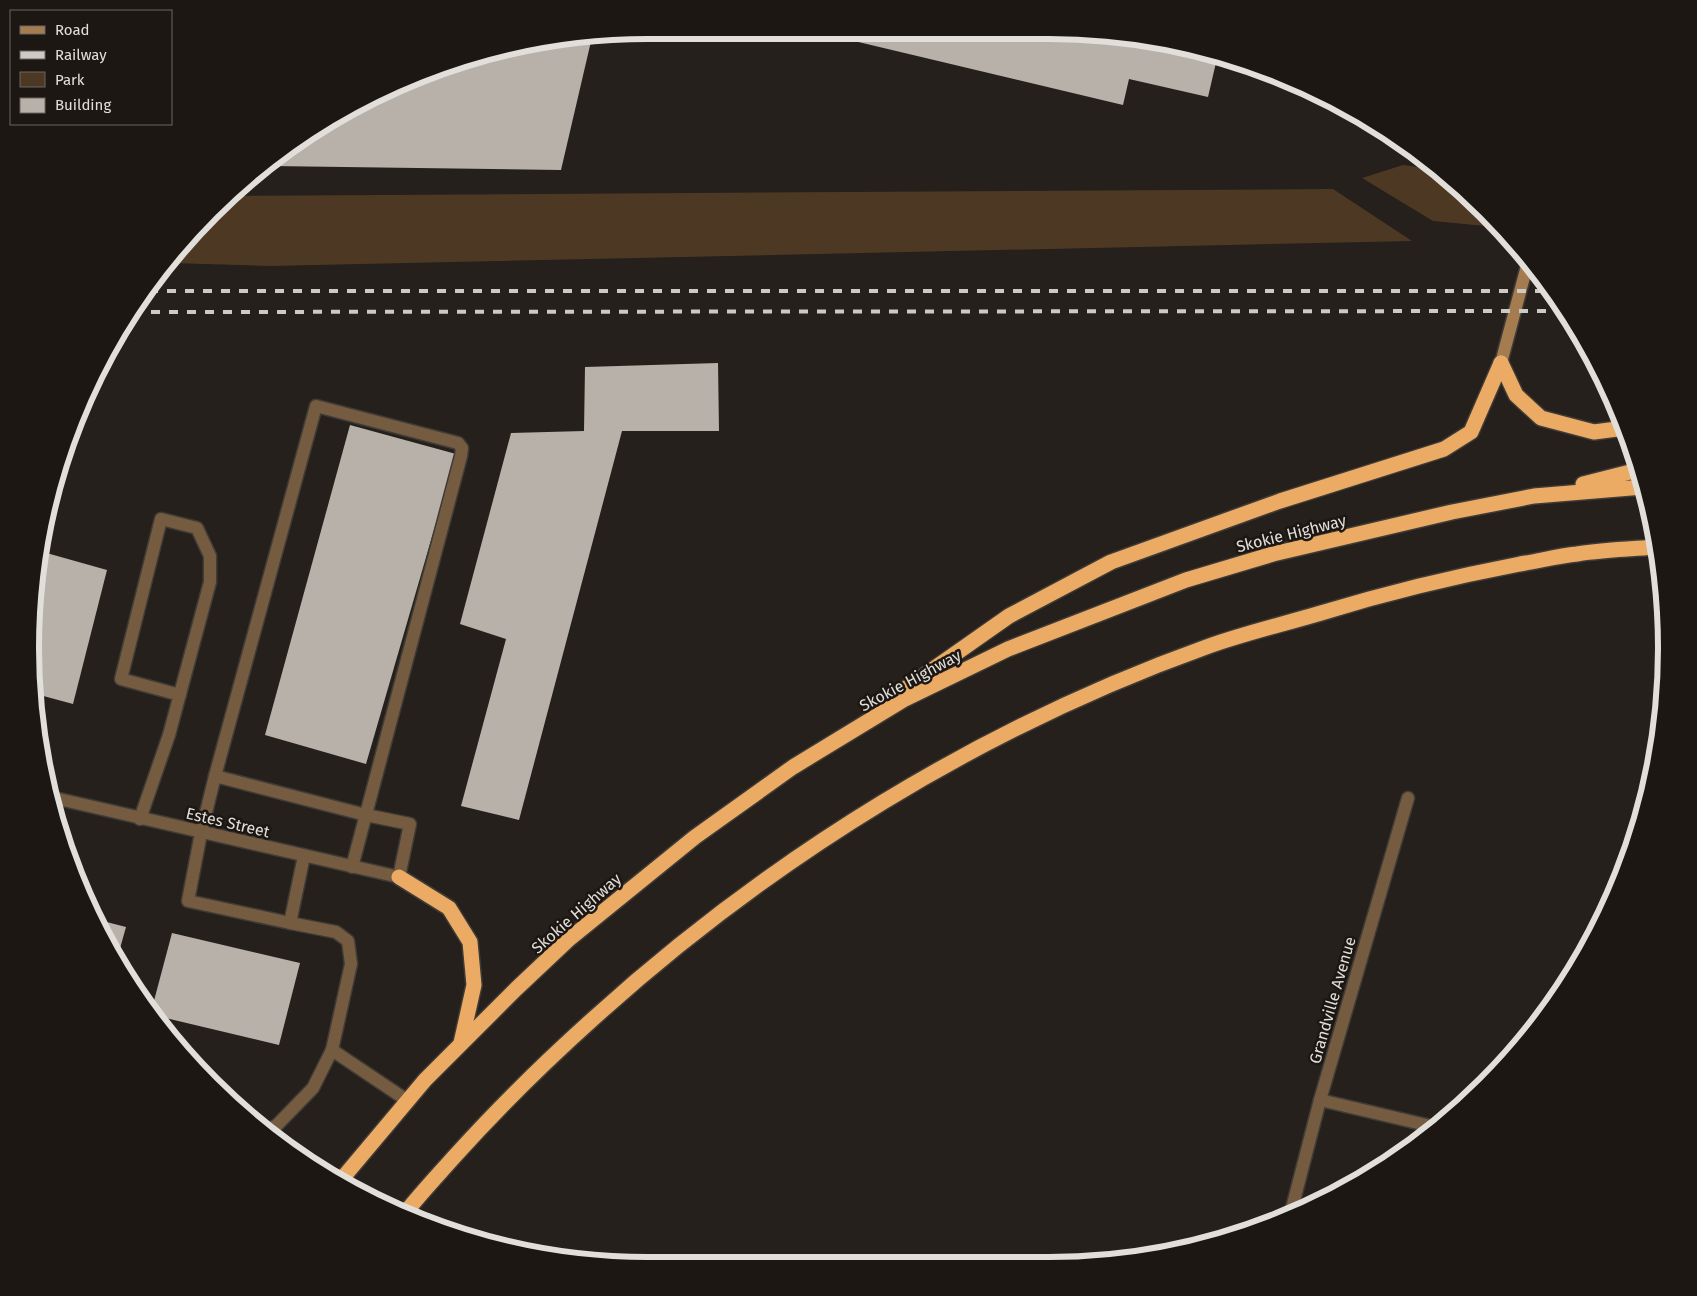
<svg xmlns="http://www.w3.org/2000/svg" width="1697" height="1296" viewBox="0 0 1697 1296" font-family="'Fira Sans',sans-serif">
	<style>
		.green { fill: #4d3923 }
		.building { fill: #b7b1aa }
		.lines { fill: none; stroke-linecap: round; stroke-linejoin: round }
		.lane-casing { stroke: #3f3b36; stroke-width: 15 }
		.street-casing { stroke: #3f3b36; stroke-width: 15 }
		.secondary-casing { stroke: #3f3b36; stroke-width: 15 }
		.highway-casing { stroke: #3f3b36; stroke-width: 18 }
		.lane { stroke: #755b40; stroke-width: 12 }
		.street { stroke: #755b40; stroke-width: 12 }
		.secondary { stroke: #a57c4f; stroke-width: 12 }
		.highway { stroke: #ecab64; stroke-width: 15 }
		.rail { stroke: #cdcac6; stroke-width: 4; stroke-dasharray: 9 9; stroke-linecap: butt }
		.labels { text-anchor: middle; stroke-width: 5; stroke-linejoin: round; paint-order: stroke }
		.street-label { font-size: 16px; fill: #e2dfdb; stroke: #1c1712 }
		.rim { fill: none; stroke: #e2dfdb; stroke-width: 6 }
	</style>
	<rect width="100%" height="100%" fill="#25201b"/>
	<!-- green -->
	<g class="green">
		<polygon points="1403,165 1439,170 1451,180 1450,194 1496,227 1433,221 1362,178"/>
		<polygon points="1333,189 1412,241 269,266 171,263 211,211 230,196"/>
	</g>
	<!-- building -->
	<g class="building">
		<polygon points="808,30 1089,31 1209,51 1218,54 1208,97 1129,79 1123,105"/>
		<polygon points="592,37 561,170 270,166 339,113 488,51"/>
		<polygon points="718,363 719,431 622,431 519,820 461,806 506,639 460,624 511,433 584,431 585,367"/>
		<polygon points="350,425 456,454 366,764 265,735"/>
		<polygon points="43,552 107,570 73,704 36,694 30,648"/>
		<polygon points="95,919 126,927 117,959 114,954"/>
		<polygon points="172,933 300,963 279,1045 153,1015 151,1012"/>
	</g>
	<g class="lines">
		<!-- lane casing -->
		<g class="lane-casing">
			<g id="lane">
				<polyline points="215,776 316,406 458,443 462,448 461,456 352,867"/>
				<polyline points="140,819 169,735 210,582 210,556 197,528 161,519 121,679 180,695"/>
				<polyline points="304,856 290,923 336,932 348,941 351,964 332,1050 408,1101"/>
				<polyline points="290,923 188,901 201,833 215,776 366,815 410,824 399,877"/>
				<polyline points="266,1131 277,1125 313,1088 332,1050"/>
			</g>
		</g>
		<!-- street casing -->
		<g class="street-casing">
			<g id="street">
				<polyline points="50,797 399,877"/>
				<polyline points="1320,1100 1435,1127"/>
				<polyline points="1291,1212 1320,1100 1408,798"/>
			</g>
		</g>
		<!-- secondary casing -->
		<g class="secondary-casing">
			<polyline id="secondary" points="1501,363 1528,262"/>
		</g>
		<!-- highway casing -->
		<g class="highway-casing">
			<g id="highway">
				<polyline points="1501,363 1516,395 1541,418 1594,432 1625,428"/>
				<polyline points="1583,484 1638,470"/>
				<polyline points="895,696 1009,616 1111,562 1280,501 1444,449 1471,432 1501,363"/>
				<polyline points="399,877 449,908 470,942 474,985 461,1043"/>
				<polyline points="341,1180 425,1080 516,989 568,940 695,837 793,767 903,700 1008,649 1186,580 1273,554 1452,512 1534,496 1643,487"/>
				<path d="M406,1212C421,1193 438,1175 454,1157C498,1108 545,1062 594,1018C772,857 982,727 1209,646C1245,633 1284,624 1321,613C1386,593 1452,577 1520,564C1539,561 1558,556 1577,554C1603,550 1630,549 1657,547"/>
			</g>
		</g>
		<!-- lane -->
		<use href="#lane" class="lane"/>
		<!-- street -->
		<use href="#street" class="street"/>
		<!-- secondary -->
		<use href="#secondary" class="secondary"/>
		<!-- highway -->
		<use href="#highway" class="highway"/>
		<!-- rail -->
		<g class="rail">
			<polyline points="149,291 1552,291"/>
			<polyline points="133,312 1566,311"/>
		</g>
	</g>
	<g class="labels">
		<!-- street labels -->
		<g class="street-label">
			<text transform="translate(1291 533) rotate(-14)" y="6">Skokie Highway</text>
			<text transform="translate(910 680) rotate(-28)" y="6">Skokie Highway</text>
			<text transform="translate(228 822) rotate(13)" y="6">Estes Street</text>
			<text transform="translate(576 913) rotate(-41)" y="6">Skokie Highway</text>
			<text transform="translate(1332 1000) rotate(-74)" y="6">Grandville Avenue</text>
		</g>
	</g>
	<!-- crop -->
	<path d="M0 0H1697V1296H0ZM648 39H1049A609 609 0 0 1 1658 648V648A609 609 0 0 1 1049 1257H648A609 609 0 0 1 39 648V648A609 609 0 0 1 648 39Z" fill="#1c1712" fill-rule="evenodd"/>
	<path class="rim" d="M648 39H1049A609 609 0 0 1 1658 648V648A609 609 0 0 1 1049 1257H648A609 609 0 0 1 39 648V648A609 609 0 0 1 648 39Z"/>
	<!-- legend -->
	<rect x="10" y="10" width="162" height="115" fill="#1c1712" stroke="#6b6762"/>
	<rect x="20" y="26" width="25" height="8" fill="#a57c4f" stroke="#6b6762"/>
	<text x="55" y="35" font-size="15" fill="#e2dfdb">Road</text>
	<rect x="20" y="51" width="25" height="8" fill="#cdcac6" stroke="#6b6762"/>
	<text x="55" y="60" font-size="15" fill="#e2dfdb">Railway</text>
	<rect x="20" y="72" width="25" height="15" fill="#4d3923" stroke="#6b6762"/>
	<text x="55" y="85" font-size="15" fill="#e2dfdb">Park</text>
	<rect x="20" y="98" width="25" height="15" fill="#b7b1aa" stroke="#6b6762"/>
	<text x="55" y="110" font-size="15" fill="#e2dfdb">Building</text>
</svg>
